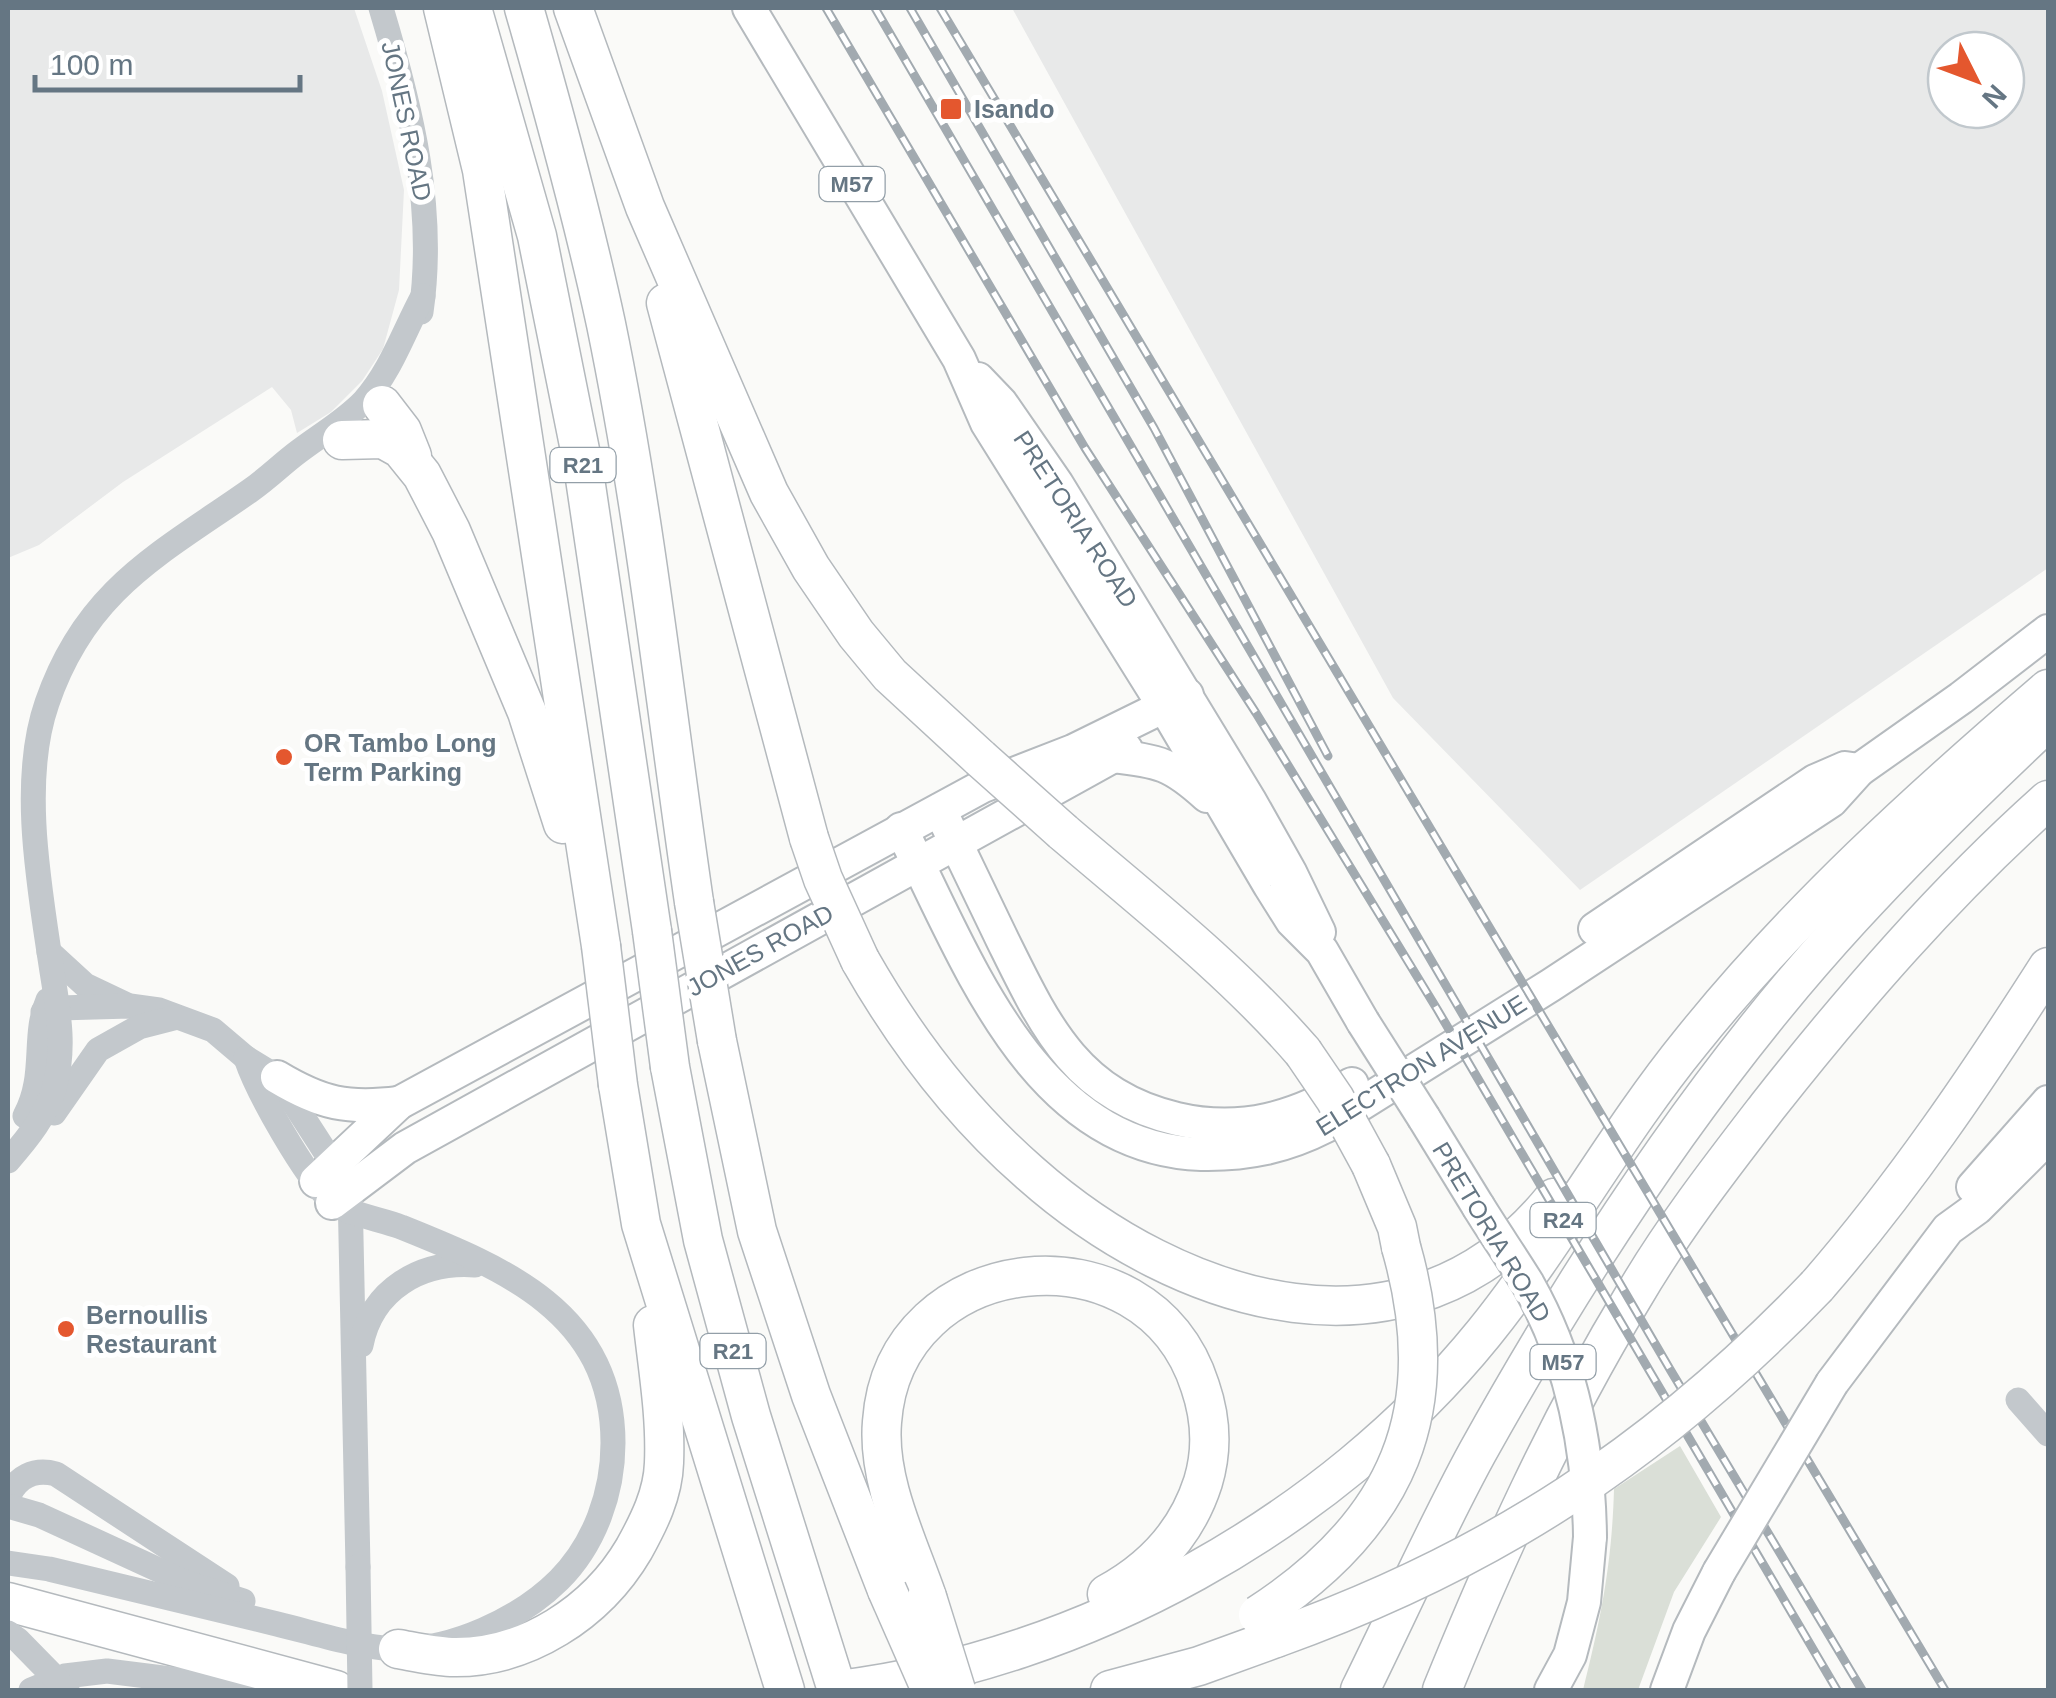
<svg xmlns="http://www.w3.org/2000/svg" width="2056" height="1698" viewBox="0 0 2056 1698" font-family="Helvetica,sans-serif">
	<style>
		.built { fill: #e8e9e9; fill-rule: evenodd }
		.green { fill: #dadfd7 }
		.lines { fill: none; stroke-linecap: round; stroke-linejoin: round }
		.major-casing { stroke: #b5babe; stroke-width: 36 }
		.highway-casing { stroke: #b4b9bd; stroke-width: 41 }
		.minor { stroke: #c3c8cc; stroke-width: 25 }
		.major { stroke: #fff; stroke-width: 32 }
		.highway { stroke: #fff; stroke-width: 38 }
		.rail-casing { stroke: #a2aab0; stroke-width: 9 }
		.rail { stroke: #fff; stroke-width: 5; stroke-dasharray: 15; stroke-linecap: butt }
		.major-bridge-casing { stroke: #b5babe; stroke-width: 36; stroke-linecap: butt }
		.highway-bridge-casing { stroke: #b4b9bd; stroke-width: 41; stroke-linecap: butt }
		.minor-bridge { stroke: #c3c8cc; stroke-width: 25 }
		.major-bridge { stroke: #fff; stroke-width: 32 }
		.highway-bridge { stroke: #fff; stroke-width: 38 }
		.poi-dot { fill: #e4572e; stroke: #fff; stroke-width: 4 }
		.labels { text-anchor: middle; stroke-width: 10; stroke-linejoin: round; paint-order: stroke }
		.shield { fill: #fff; stroke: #939fa8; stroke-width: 2.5 }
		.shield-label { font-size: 22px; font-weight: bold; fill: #657683 }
		.poi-label { font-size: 25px; font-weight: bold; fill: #657683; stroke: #fff; text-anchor: start }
		.street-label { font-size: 25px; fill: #657683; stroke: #fff }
	</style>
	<rect width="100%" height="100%" fill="#fafaf8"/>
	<!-- built -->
	<g class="built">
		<polygon points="8,8 354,8 382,91 404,190 399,290 383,349 362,381 331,412 297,433 291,410 272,387 123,482 39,545 8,558"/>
		<path d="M1012,8H2048V568L1580,890L1393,698ZM1946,50H2006V110H1946Z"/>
	</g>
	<!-- green -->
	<path class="green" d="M1680,1446L1721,1517L1674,1592L1638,1690H1583C1601,1618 1612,1563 1614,1489Z"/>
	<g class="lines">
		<!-- major casing -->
		<g class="major-casing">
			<g id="major">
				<polyline points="749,8 959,359 987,423 1167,711 1270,886 1292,921 1322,951 1363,1022"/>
				<polyline points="978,379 1001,403 1057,484 1250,801 1290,872 1319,932"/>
				<path d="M1113,756C1159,761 1172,764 1207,796"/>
				<path d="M940,810C961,853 982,897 1003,941C1045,1026 1076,1095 1177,1119C1241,1134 1296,1118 1352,1084"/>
				<path d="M901,829C966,956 1032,1148 1201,1154C1247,1155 1285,1147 1326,1126L1551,985L1831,801L1859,770L1961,698L2048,631"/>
				<polyline points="1595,929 1815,781 1845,768 1859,770"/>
				<path d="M277,1077C322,1104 347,1109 399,1103"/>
				<polyline points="1424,1118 1478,1206"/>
				<polyline points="316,1181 399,1103 983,786 1073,751 1187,695"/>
				<polyline points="1973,1187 2048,1102"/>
				<polyline points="332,1203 405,1148 1126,749"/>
				<polyline points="1832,1383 1948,1229 1977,1208 2048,1137"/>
				<polyline points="1551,1690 1570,1655 1584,1602 1590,1537"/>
				<polyline points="1667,1690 1689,1631 1719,1572"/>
			</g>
		</g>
		<!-- highway casing -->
		<g class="highway-casing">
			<g id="highway">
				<polyline points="443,8 482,170 601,946"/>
				<polyline points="472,8 537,236 583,465 652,931"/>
				<path d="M524,8C554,112 583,217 606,324C645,513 666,710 694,902"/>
				<polyline points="573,8 645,207 769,493 811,568 856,634 890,675 980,758"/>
				<polyline points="666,303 809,838"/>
				<polyline points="382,405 402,431 412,456"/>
				<polyline points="342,440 383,439 401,449 422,475 451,531 527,712 563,824"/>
				<path d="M1063,832C1145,902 1232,970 1303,1052"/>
				<path d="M860,960C905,1039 961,1113 1030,1173C1180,1306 1409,1378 1554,1198"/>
				<polyline points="717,1041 757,1231 811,1395 887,1590"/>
				<polyline points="670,1067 703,1240 751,1416 837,1690"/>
				<polyline points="618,1085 641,1224 785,1690"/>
				<polyline points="1371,1165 1397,1227 1401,1247"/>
				<path d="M1817,1286C1904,1186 1977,1078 2048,967"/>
				<path d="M927,1597C908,1542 877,1481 882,1422C894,1248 1147,1221 1200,1386C1211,1418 1213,1449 1203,1482C1187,1532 1153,1569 1107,1594"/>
				<polyline points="8,1602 336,1690"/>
				<path d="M398,1649C415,1652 433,1656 451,1657C526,1659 597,1612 634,1549C649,1522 663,1494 664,1463C666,1417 658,1370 653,1325"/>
				<path d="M839,1690C1083,1660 1330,1523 1484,1333C1559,1240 1616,1134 1691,1042C1796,911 1921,798 2048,689"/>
				<polyline points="1110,1690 1199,1666 1276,1638"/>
				<path d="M1360,1690C1399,1611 1435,1530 1477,1453C1582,1264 1704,1078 1850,919C1913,850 1980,785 2048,721"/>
				<path d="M1442,1690C1497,1555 1557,1422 1633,1297C1672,1230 1721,1167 1768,1106C1854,997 1945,892 2048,800"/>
			</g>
		</g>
		<!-- minor -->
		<g class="minor">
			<path d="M381,8C411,108 436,208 421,312"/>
			<polyline points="49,952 85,985 125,1004"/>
			<polyline points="43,1012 59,1008 130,1006 159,1010 213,1030 246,1058 277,1077 350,1190 358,1567"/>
			<polyline points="54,1113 98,1050 139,1027 174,1018"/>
			<path d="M25,1116C47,1075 32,1037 48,1000"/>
			<path d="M8,1161C28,1138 47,1115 55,1085C66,1044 57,1005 51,965C39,885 20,780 47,703C86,589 160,554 251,490C268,478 282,464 298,452C320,435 345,421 364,401C391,371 404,331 423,296"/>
			<path d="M361,1345C372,1289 421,1261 475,1265"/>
			<polyline points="2018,1400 2048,1434"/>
			<path d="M8,1497C17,1477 34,1468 56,1474L227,1586"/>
			<polyline points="8,1506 39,1515 187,1583 243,1601"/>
			<path d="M8,1563L49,1569C125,1588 201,1606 277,1624C315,1633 356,1647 395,1649C451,1651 520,1619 559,1580C595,1544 613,1492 613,1443C613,1312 503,1268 401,1227C381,1219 345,1214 331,1201C304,1174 258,1094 246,1058"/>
			<polyline points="31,1690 65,1676 107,1671 259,1690"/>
		</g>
		<!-- major -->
		<use href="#major" class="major"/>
		<!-- highway -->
		<use href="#highway" class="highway"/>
		<!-- rail casing -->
		<g class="rail-casing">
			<g id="rail">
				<polyline points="826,8 1085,448 1256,713 1437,1009 1837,1690"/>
				<polyline points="875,8 1671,1371 1862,1690"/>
				<polyline points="910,8 1154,428 1328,756"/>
				<polyline points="940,8 1945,1690"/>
			</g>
		</g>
		<!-- rail -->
		<use href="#rail" class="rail"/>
		<!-- major-bridge casing -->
		<g class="major-bridge-casing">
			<g id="major-bridge">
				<polyline points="1363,1022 1424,1118"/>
				<path d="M1478,1206C1494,1232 1512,1258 1528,1284C1572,1362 1589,1449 1590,1537"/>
				<polyline points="1719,1572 1832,1383"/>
			</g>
		</g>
		<!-- highway-bridge casing -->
		<g class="highway-bridge-casing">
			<g id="highway-bridge">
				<polyline points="980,758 1063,832"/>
				<polyline points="809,838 823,879 860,960"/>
				<polyline points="694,902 717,1041"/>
				<polyline points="652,931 670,1067"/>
				<polyline points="601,946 618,1085"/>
				<polyline points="1303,1052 1335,1099 1371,1165"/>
				<polyline points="887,1590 931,1690"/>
				<polyline points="927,1597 956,1690"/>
				<path d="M1258,1615C1398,1524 1448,1411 1401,1247"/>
				<path d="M1276,1638C1492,1561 1658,1452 1817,1286"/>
			</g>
		</g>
		<!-- minor-bridge -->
		<g class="minor-bridge">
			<polyline points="358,1567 360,1690"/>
			<polyline points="8,1633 18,1640 67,1690"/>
		</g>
		<!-- major-bridge -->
		<use href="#major-bridge" class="major-bridge"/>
		<!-- highway-bridge -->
		<use href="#highway-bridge" class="highway-bridge"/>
	</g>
	<!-- markers -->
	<g class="poi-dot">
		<rect x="939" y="97" width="24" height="24" rx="5"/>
		<circle cx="284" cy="757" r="10"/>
		<circle cx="66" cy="1329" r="10"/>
	</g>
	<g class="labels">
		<!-- shield labels -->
		<g class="shield">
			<rect x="819.5" y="167" width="65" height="34" rx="8"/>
			<rect x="550.5" y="448" width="65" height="34" rx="8"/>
			<rect x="1530.5" y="1203" width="65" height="34" rx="8"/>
			<rect x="700.5" y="1334" width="65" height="34" rx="8"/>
			<rect x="1530.5" y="1345" width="65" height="34" rx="8"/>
		</g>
		<g class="shield-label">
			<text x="852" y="192">M57</text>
			<text x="583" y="473">R21</text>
			<text x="1563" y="1228">R24</text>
			<text x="733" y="1359">R21</text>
			<text x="1563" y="1370">M57</text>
		</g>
		<!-- poi labels -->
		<g class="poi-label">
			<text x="974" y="118">Isando</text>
			<text x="304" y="752">OR Tambo Long<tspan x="304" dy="29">Term Parking</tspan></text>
			<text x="86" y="1324">Bernoullis<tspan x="86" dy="29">Restaurant</tspan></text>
		</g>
		<!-- street labels -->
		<g class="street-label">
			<text transform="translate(407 121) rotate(78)" y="9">JONES ROAD</text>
			<text transform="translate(1076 519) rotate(57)" y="9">PRETORIA ROAD</text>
			<text transform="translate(760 950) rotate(-29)" y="9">JONES ROAD</text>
			<text transform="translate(1421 1065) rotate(-32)" y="9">ELECTRON AVENUE</text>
			<text transform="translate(1492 1232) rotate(59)" y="9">PRETORIA ROAD</text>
		</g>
	</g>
	<!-- border -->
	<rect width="2056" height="1698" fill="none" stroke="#657683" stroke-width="20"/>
	<!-- north arrow -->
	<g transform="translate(1976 80) rotate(132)"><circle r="48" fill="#ffffff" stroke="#c1c8cd" stroke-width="2.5"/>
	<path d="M0-8L18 38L0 25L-18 38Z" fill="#e4572e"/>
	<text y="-15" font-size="28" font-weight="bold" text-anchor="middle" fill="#657683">N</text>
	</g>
	<!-- scale -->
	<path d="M35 75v15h265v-15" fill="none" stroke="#657683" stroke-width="5"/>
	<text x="50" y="75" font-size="30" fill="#657683" stroke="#ffffff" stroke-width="8" paint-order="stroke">100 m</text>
</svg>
